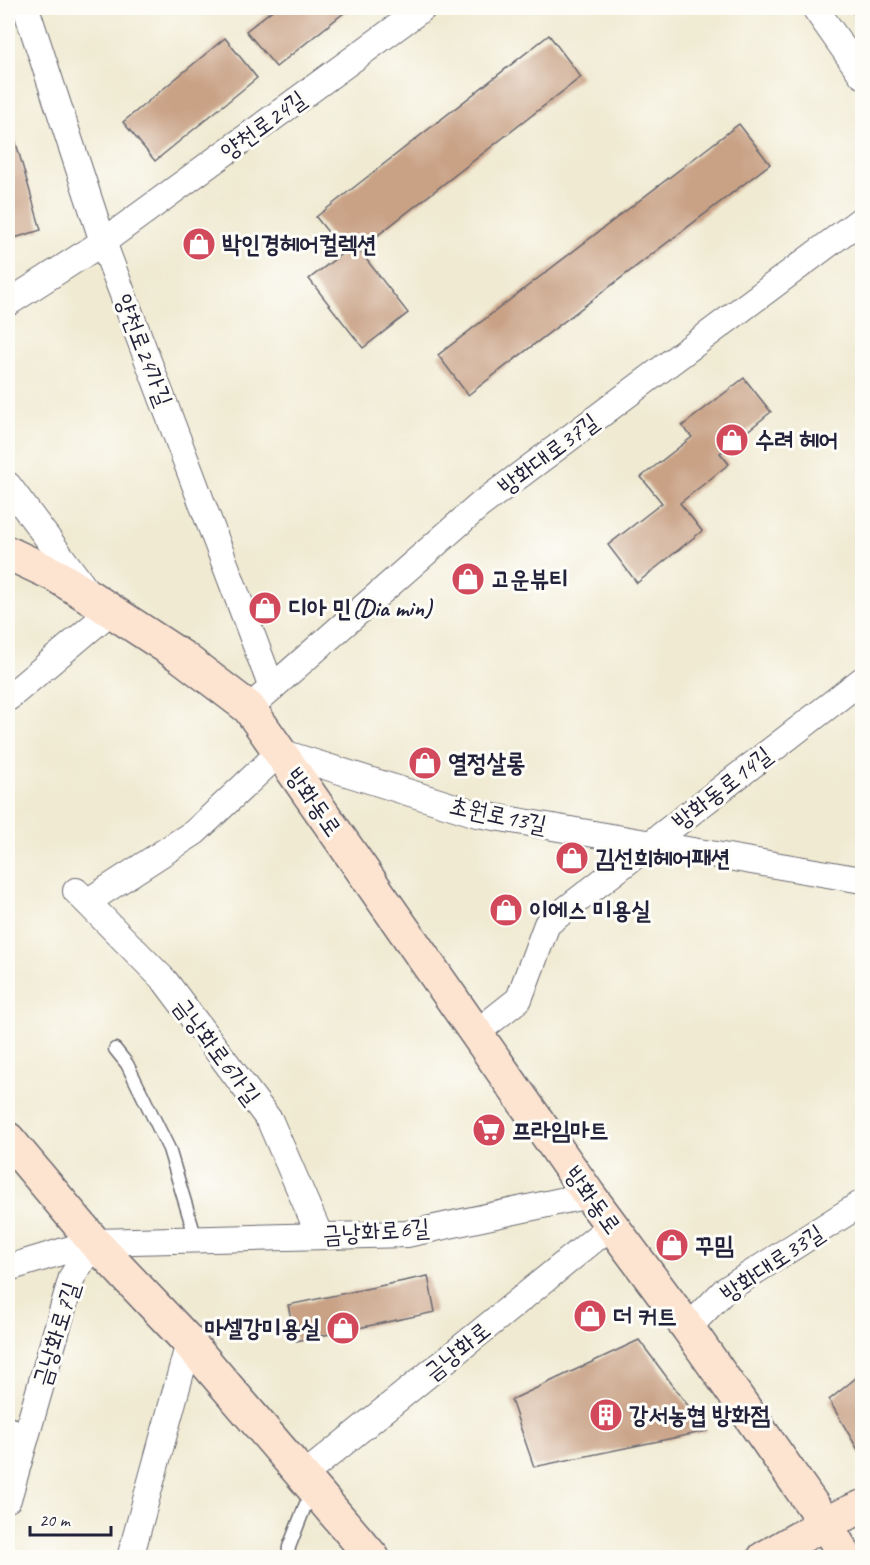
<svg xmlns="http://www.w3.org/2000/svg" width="870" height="1565" viewBox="0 0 870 1565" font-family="Caveat,'Poor Story',sans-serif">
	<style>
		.building { fill: #c9a286 }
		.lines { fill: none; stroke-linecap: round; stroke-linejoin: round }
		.lane-casing { stroke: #6a6870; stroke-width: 15 }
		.street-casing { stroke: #6a6870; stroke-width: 28 }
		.secondary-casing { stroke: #6a6870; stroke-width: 36 }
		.lane { stroke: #fff; stroke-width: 12 }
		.street { stroke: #fff; stroke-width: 26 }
		.secondary { stroke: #fde4d1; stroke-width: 33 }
		.labels { text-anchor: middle; stroke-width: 6; stroke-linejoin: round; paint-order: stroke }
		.street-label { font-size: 24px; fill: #22223b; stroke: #fdfcf7 }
		.poi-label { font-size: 24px; font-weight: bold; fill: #22223b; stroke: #fdfcf7; text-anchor: start }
	</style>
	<rect width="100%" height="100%" fill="#fdfcf7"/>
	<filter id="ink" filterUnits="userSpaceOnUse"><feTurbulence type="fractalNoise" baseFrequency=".0167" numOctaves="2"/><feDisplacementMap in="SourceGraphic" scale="12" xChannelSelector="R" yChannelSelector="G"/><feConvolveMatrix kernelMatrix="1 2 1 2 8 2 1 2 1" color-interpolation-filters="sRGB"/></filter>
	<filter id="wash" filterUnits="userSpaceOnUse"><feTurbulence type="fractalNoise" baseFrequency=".008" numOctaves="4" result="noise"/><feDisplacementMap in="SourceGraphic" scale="24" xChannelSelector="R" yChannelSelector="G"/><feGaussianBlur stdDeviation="1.35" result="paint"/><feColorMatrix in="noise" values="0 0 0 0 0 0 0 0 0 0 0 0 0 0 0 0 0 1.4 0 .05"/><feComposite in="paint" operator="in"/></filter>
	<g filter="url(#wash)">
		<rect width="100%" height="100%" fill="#f0ead2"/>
		<g id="blocks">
			<!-- building -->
			<g class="building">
				<polygon points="275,8 350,8 276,67 246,31"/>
				<polygon points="849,8 862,8 862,19 860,21"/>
				<polygon points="549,35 581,77 359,250 408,313 363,348 309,279 344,252 316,217"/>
				<polygon points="225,38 257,78 155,161 123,122"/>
				<polygon points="8,115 41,230 8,240"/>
				<polygon points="739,124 770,164 468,395 438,355"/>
				<polygon points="744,378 771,412 720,453 729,464 680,503 702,531 637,583 608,545 662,503 641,477 692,437 682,426"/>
				<polygon points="428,1276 435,1312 296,1341 288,1305"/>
				<polygon points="639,1340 707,1431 534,1467 511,1400"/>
				<polygon points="862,1373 862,1457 829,1400"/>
			</g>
		</g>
	</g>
	<g filter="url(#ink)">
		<use href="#blocks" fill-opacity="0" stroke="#6a6870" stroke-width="1.5"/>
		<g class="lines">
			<!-- lane casing -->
			<g class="lane-casing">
				<g id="lane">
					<polyline points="115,1049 127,1064 169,1149 196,1239"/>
					<polyline points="8,1423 28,1430"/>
					<polyline points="288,1558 289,1547 311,1491"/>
				</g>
			</g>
			<!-- street casing -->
			<g class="street-casing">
				<g id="street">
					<polyline points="26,8 103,242 272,688"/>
					<polyline points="815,8 862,75"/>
					<polyline points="8,303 103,242 423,8"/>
					<polyline points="8,485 86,590"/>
					<polyline points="8,698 111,611"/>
					<polyline points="249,708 480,505 862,219"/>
					<polyline points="76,891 165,981 270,1121 320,1236"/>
					<polyline points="87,902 195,832 280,752 477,814 862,880"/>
					<polyline points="476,1033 519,999 547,924 862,680"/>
					<polyline points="8,1268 94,1242 407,1234 589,1195"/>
					<polyline points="688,1328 724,1291 862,1203"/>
					<polyline points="303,1476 612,1225"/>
					<polyline points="8,1499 72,1277 94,1242"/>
					<polyline points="130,1558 189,1343"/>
				</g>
			</g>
			<!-- secondary casing -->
			<g class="secondary-casing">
				<g id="secondary">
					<polyline points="8,553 55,575 93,599 182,657 249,708 589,1195 688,1328 825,1523 846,1558"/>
					<polyline points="8,1139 94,1242 185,1338 373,1558"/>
					<polyline points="764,1558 825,1523 862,1507"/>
				</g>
			</g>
			<!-- lane -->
			<use href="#lane" class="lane"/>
			<!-- street -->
			<use href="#street" class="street"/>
			<!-- secondary -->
			<use href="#secondary" class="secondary"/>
		</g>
	</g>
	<!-- icons -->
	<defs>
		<g id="shop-disc" transform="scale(1.725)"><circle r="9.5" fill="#d1495b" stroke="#fdfcf7"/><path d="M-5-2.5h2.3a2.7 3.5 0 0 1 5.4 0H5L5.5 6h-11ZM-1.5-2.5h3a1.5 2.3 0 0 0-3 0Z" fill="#fff"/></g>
		<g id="supermarket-disc" transform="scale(1.725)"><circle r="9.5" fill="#d1495b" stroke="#fdfcf7"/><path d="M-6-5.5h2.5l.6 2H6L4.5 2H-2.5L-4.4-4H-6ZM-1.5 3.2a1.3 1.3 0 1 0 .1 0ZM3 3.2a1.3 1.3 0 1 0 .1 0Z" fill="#fff"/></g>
		<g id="building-disc" transform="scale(1.725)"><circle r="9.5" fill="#d1495b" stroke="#fdfcf7"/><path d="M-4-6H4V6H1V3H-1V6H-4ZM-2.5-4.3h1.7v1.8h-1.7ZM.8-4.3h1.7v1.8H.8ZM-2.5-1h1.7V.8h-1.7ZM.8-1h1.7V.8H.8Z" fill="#fff"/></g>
	</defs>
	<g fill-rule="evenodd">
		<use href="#shop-disc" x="199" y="244"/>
		<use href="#shop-disc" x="732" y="440"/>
		<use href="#shop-disc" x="468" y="579"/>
		<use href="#shop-disc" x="265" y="608"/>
		<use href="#shop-disc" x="425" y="763"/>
		<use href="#shop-disc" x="572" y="858"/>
		<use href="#shop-disc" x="506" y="910"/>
		<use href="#supermarket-disc" x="489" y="1130"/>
		<use href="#shop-disc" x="672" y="1245"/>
		<use href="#shop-disc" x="590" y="1316"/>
		<use href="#shop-disc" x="343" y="1328"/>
		<use href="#building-disc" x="606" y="1415"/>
	</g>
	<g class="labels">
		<!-- street labels -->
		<g class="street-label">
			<text transform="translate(263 125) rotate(-36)" y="8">양천로24길</text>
			<text transform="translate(144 350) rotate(69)" y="8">양천로24가길</text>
			<text transform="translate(548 454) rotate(-37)" y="8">방화대로37길</text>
			<text transform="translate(722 788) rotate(-38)" y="8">방화동로14길</text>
			<text transform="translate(314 802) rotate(55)" y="8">방화동로</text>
			<text transform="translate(498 815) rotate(12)" y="8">초원로13길</text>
			<text transform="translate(217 1051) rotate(53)" y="8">금낭화로6가길</text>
			<text transform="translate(593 1200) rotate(54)" y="8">방화동로</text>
			<text transform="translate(376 1231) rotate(-4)" y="8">금낭화로6길</text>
			<text transform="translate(772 1263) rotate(-34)" y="8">방화대로33길</text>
			<text transform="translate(56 1334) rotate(-73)" y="8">금낭화로7길</text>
			<text transform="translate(457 1351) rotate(-39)" y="8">금낭화로</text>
		</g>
		<!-- poi labels -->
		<g class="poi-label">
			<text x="222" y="252">박인경헤어컬렉션</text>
			<text x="755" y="448">수려 헤어</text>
			<text x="491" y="587">고운뷰티</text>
			<text x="288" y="616">디아 민(Dia min)</text>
			<text x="448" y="771">열정살롱</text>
			<text x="595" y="866">김선희헤어패션</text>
			<text x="529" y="918">이에스 미용실</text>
			<text x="512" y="1138">프라임마트</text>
			<text x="695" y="1253">꾸밈</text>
			<text x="613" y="1324">더 커트</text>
			<text x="320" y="1336" text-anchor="end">마셀강미용실</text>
			<text x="629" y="1423">강서농협 방화점</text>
		</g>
	</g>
	<!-- margin -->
	<rect width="870" height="1565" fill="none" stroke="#fdfcf7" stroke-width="30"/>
	<!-- scale -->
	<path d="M30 1526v9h81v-9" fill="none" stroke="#22223b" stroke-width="3"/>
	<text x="39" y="1526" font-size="18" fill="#22223b" stroke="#fdfcf7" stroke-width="4.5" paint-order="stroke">20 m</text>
</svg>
